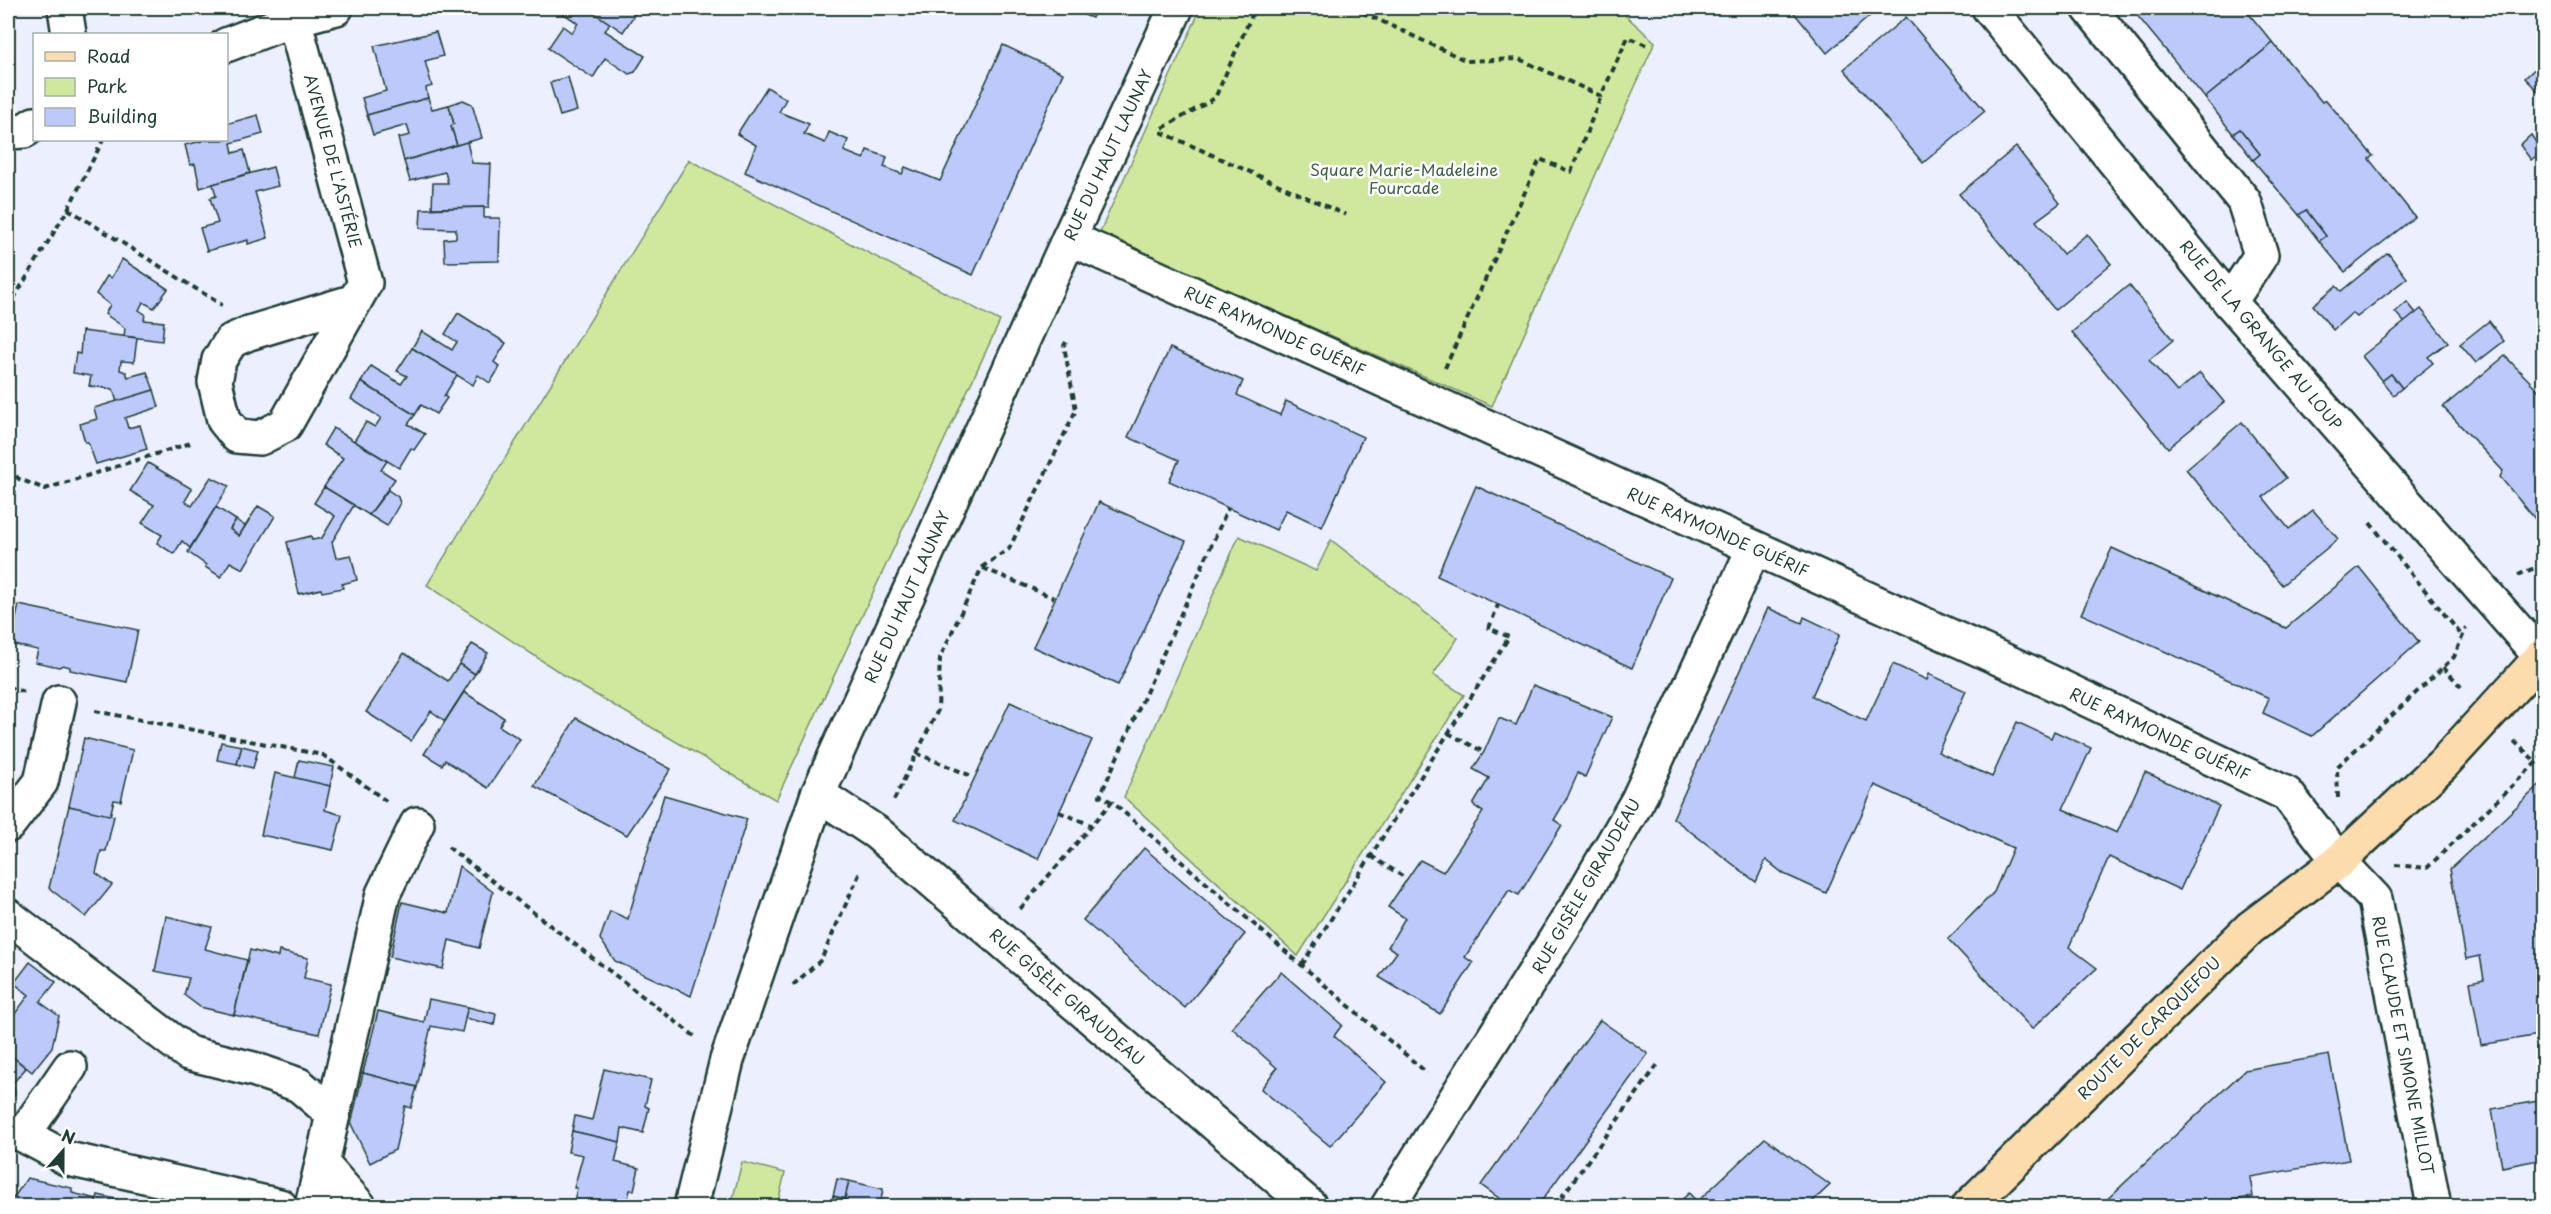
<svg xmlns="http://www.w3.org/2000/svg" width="2551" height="1214" viewBox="0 0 2551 1214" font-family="'Playpen Sans',sans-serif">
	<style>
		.green { fill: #d0e89e; stroke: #789269; stroke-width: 1.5 }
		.building { fill: #bcc9fa; stroke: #1f3d34; stroke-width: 1.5 }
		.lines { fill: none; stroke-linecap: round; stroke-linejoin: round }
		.minor-casing { stroke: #1f3d34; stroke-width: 38 }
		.major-casing { stroke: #1f3d34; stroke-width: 38 }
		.path { stroke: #1f3d34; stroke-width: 4; stroke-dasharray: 6 4.5; stroke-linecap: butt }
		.minor { stroke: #fff; stroke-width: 33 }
		.major { stroke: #fcdcac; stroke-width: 33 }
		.labels { text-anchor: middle; stroke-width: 5; stroke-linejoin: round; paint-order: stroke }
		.street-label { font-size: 16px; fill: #1f3d34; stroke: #fff }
		.park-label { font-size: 16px; fill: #425f49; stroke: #fff }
	</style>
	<rect width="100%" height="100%" fill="#ebeffe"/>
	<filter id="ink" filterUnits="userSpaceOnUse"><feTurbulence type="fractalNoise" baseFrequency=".0167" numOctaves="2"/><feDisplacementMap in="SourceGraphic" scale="12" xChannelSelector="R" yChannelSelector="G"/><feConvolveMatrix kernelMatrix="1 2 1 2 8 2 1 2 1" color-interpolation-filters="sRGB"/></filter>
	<g filter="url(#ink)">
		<!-- green -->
		<g class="green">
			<polygon points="1201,8 1617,8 1655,42 1492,406 1099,234"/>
			<polygon points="689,160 1000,321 776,800 579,685 427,585"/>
			<polygon points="1239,536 1316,571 1331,540 1458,638 1433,675 1464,695 1298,956 1124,797"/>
			<polygon points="742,1162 785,1173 777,1206 731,1206"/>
		</g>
		<!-- building -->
		<g class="building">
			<polygon points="555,8 587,8 610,23 605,31 645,56 635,72 629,74 605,58 593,78 548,48 563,26 572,33 578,23"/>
			<polygon points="587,8 644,8 640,14 636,12 623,32"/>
			<polygon points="1066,8 1096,8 1092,18"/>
			<polygon points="1790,8 1879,8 1827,53"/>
			<polygon points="2131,8 2244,8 2273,43 2205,98"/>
			<polygon points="1906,17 1985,111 1923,163 1844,69"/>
			<polygon points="436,32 443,56 425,61 432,86 426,88 428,98 367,115 362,98 386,91 374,46"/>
			<polygon points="2273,43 2322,102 2326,100 2373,156 2369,159 2415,217 2345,272 2319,241 2326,236 2306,210 2299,215 2253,160 2260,154 2240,129 2233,134 2205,98"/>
			<polygon points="1003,45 1063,73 973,275 745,172 756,145 737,134 767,87 786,99 779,112 809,124 804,134 825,143 829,132 848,140 844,151 864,159 867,150 887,157 884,167 902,174 905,167 940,181"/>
			<polygon points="2544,60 2544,97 2525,78"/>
			<polygon points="568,77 577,111 560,116 550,83"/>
			<polygon points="428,98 432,109 449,105 454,124 451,126 457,145 404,161 398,138 410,135 407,125 373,135 367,115"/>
			<polygon points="463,100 472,104 482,138 457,145 451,126 454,124 449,105"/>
			<polygon points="258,115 263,134 231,143 233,153 244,150 250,173 200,188 195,164 190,165 185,145 202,141 201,140 226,140 226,124"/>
			<polygon points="2240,129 2260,154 2253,160 2233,134"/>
			<polygon points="2531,135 2542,151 2531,160 2520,145"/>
			<polygon points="467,142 472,163 491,164 489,207 432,208 433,183 448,183 445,172 410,181 404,161"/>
			<polygon points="2016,147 2060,203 2036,221 2063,254 2087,234 2111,264 2055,310 1959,194"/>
			<polygon points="273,167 278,186 255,192 268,238 248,244 248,240 207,251 200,228 218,223 210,198 216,196 213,184"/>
			<polygon points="484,207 484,218 500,218 499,261 445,262 444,239 456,238 456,229 420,228 421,209"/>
			<polygon points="2306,210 2326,236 2319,241 2299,215"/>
			<polygon points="2388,253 2407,278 2357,317 2352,313 2333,330 2313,305 2336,286 2341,291"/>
			<polygon points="122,259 168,289 154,308 143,302 139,310 145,314 144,320 164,322 162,341 124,336 125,328 105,314 110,305 96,294 107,276 111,278"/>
			<polygon points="2129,285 2173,340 2149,360 2177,392 2200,373 2224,402 2168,448 2072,332"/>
			<polygon points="2407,302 2416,313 2405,323 2395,312"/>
			<polygon points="2421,309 2448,342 2428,357 2433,363 2402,388 2391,374 2382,381 2362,356"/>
			<polygon points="458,313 506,343 494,362 500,367 490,383 478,375 473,385 412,348 422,331 452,350 457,342 445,334"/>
			<polygon points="2489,321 2504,341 2476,363 2460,344"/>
			<polygon points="82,331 137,338 134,362 121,361 120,370 126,372 128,377 147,372 154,390 117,402 113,389 89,386 91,376 73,373 76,353 80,354"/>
			<polygon points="412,348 457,375 444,396 447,398 436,414 421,405 415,415 361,382 371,366 401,384 407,376 397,371"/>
			<polygon points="1170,348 1243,381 1237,395 1280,415 1286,401 1363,437 1322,527 1286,510 1276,530 1169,481 1179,460 1128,437"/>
			<polygon points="2505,356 2544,396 2544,515 2536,520 2500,477 2503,471 2443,407"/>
			<polygon points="2391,374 2402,388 2393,395 2382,381"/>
			<polygon points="361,382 415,415 408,424 425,434 414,450 411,448 399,468 354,441 366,422 375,427 381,418 351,399"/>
			<polygon points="154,390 159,407 125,418 128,428 140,425 147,449 96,464 88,442 85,442 80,424 97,419 94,408"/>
			<polygon points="2242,422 2286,478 2263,497 2289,529 2313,510 2338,539 2282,585 2186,469"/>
			<polygon points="333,428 387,461 381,470 395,479 369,515 324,487 343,458 323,445"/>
			<polygon points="148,463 192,489 185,501 192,506 211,477 229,486 190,548 182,541 174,554 157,543 162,535 142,523 154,505 130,491"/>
			<polygon points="8,485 16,492 8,504"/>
			<polygon points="1476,486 1671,578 1632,668 1437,576"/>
			<polygon points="324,487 354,505 332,542 336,558 351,555 357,580 342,584 343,588 322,592 321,589 299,594 287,542 311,536 312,540 322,538 335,516 314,503"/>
			<polygon points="388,490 398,497 400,503 387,526 369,515"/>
			<polygon points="1099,502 1186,541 1118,685 1033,647"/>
			<polygon points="258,506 275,516 243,569 230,562 221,577 205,567 206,565 188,552 216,507 236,520 230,529 239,536"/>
			<polygon points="236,520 245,526 239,536 230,529"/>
			<polygon points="2112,548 2286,628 2359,567 2419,642 2312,736 2263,713 2269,698 2081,614"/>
			<polygon points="19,605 138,630 127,682 70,670 70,667 63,665 59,667 35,662 38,650 10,644"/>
			<polygon points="1768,608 1802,623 1804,617 1840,634 1812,696 1866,721 1893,664 1927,680 1929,674 1966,691 1938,752 1992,777 2017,722 2051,738 2054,731 2091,748 2063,809 2117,833 2145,772 2219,806 2180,890 2109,857 2069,947 2097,968 2032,1029 1948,939 1994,892 2013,848 1875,785 1826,893 1784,874 1766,860 1756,882 1673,818"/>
			<polygon points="472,644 488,653 475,674 459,664"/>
			<polygon points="404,653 448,681 459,664 475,674 445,721 431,711 411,741 366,712"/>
			<polygon points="1533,685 1612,717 1585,777 1578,773 1567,798 1554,820 1562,825 1519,895 1509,890 1465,957 1473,963 1440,1014 1379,977 1397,952 1388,947 1405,918 1388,907 1420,860 1443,872 1483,812 1473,805 1489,778 1473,769 1484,752 1499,718 1516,725"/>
			<polygon points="464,692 504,718 499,726 520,739 488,788 445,760 442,765 424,754"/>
			<polygon points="1010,702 1092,740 1038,859 955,820"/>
			<polygon points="576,718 671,769 627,835 534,786"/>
			<polygon points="84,738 133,750 121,801 114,800 110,816 69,806"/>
			<polygon points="221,742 242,746 237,764 217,760"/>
			<polygon points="242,746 258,750 253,768 237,764"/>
			<polygon points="299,760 334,767 330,786 295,778"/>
			<polygon points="275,773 330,786 325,810 342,815 333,850 261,835"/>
			<polygon points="2544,781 2544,1034 2481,1045 2470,982 2484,979 2480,956 2466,959 2450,869"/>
			<polygon points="664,795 747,819 691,996 615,961 600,939 610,911 628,919"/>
			<polygon points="69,806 114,816 106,851 101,851 96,873 112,885 86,917 49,888"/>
			<polygon points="1144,848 1245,934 1185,1008 1083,920"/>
			<polygon points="459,866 493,892 479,948 449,940 443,969 390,957 402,902 448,913"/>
			<polygon points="166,916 212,927 205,949 247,960 234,1015 200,1007 184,995 189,978 155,971"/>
			<polygon points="250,950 278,957 279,951 308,958 304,978 331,984 319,1034 234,1015"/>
			<polygon points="30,962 56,982 40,1002 59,1016 52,1047 32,1072 8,1053 8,1023 29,995 14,983"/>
			<polygon points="1281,972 1342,1025 1334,1036 1386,1082 1330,1146 1261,1089 1277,1068 1232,1028"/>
			<polygon points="429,999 468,1007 462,1032 431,1026 417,1087 363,1073 378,1011 424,1022"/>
			<polygon points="468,1007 496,1014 494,1025 465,1018"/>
			<polygon points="1600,1020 1648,1054 1538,1206 1510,1206 1481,1185"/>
			<polygon points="8,1053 26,1068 13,1083 15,1094 8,1104"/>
			<polygon points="2329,1055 2349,1160 2250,1177 2253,1197 2190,1206 2100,1206 2245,1070"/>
			<polygon points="604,1069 651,1080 645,1106 649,1108 643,1133 622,1128 620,1142 572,1131 575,1116 592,1120"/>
			<polygon points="363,1073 417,1087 411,1108 405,1106 395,1150 370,1163 351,1124"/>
			<polygon points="2544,1100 2544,1159 2502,1167 2492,1109"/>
			<polygon points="572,1131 620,1142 615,1162 639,1168 634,1190 630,1190 626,1206 573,1206 577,1188 574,1188 583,1155 568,1152"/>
			<polygon points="1765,1138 1830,1185 1810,1204 1813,1206 1675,1206 1689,1193 1697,1202"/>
			<polygon points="27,1178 72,1188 72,1193 97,1199 95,1206 8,1206"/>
			<polygon points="837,1179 849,1181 845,1199 833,1196"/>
			<polygon points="849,1181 883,1189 880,1206 831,1206 833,1196 845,1199"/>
			<polygon points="98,1195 147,1206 95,1206"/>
		</g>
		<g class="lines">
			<!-- minor casing -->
			<g class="minor-casing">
				<g id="minor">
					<polyline points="65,8 69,34"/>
					<polyline points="1989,8 2230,302 2541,657"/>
					<polyline points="2089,8 2244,201 2261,255 2230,302"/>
					<polyline points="294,19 365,283 285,425 260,438 237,436 224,420 215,382 219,360 231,341 249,333 355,301"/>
					<polyline points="226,45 294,19 336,8"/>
					<polyline points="8,132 24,131 34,124"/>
					<polyline points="1069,238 2025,670 2287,794 2339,861 2375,899 2434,1206"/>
					<polyline points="818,794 877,833 1310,1206"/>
					<polyline points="8,825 41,782 59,702"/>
					<polyline points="8,916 188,1053 253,1069 299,1085 333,1114 322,1164 359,1206"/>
					<polyline points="70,1067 23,1135 68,1159 280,1206"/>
					<polyline points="333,1114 383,894 417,824"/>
					<polyline points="312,1206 322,1164"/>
					<polyline points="691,1206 727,1060 818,794 1069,238 1176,8"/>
					<polyline points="1388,1206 1579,902 1638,800 1754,548"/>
				</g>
			</g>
			<!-- major casing -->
			<g class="major-casing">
				<polyline id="major" points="1969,1206 2250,928 2339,861 2443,764 2544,654"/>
			</g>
			<!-- path -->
			<g class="path">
				<polyline points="1353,8 1467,61 1519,59 1601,96 1628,37 1646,45"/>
				<polyline points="1163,128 1215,98 1255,8"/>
				<polyline points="1161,132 1346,215"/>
				<polyline points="68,209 222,305"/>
				<polyline points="8,308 68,209 103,140"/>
				<polyline points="1445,368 1540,159 1571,172 1601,96"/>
				<polyline points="8,469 19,479 45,489 194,442"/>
				<polyline points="2370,523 2463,637"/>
				<polyline points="983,568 1054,598"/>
				<polyline points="2518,575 2544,564"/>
				<polyline points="2443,667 2463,689"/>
				<polyline points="8,687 24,692"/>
				<polyline points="95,711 323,755 389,803"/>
				<polyline points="1448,733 1484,752"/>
				<polyline points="2514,741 2536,762"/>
				<polyline points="916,753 974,777"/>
				<polyline points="2338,798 2337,767 2454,657 2466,628"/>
				<polyline points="894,800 938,710 940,658 982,567 1009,549 1076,410 1064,346 1066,342"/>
				<polyline points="1112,802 1100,796 1228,508"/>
				<polyline points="1059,812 1091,825"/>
				<polyline points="448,847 697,1038"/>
				<polyline points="1371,856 1407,879"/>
				<polyline points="2395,865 2427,868 2544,755"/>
				<polyline points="1020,909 1112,802 1427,1073"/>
				<polyline points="1302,965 1509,637 1489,628 1498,605"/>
				<polyline points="793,985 821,960 861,870"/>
				<polyline points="1555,1206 1659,1063"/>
			</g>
			<!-- minor -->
			<use href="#minor" class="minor"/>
			<!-- major -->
			<use href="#major" class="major"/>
		</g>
	</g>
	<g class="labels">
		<!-- street labels -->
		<g class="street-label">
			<text transform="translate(1108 155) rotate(-65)" y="6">RUE DU HAUT LAUNAY</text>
			<text transform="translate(333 161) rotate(75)" y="6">AVENUE DE L'ASTÉRIE</text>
			<text transform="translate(1275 331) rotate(24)" y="6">RUE RAYMONDE GUÉRIF</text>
			<text transform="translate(2261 335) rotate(50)" y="6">RUE DE LA GRANGE AU LOUP</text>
			<text transform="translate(1718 532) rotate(24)" y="6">RUE RAYMONDE GUÉRIF</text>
			<text transform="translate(907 597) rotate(-66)" y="6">RUE DU HAUT LAUNAY</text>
			<text transform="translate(2160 734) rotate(25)" y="6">RUE RAYMONDE GUÉRIF</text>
			<text transform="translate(1586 886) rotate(-60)" y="6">RUE GISÈLE GIRAUDEAU</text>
			<text transform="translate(1067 997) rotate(41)" y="6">RUE GISÈLE GIRAUDEAU</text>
			<text transform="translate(2149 1028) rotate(-45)" y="6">ROUTE DE CARQUEFOU</text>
			<text transform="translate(2403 1045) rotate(79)" y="6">RUE CLAUDE ET SIMONE MILLOT</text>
		</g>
		<!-- park labels -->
		<g class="park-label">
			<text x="1404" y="176">Square Marie-Madeleine<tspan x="1404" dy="18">Fourcade</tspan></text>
		</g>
	</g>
	<!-- margin -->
	<rect width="2551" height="1214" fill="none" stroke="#fff" stroke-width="30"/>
	<rect x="15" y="15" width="2521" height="1184" fill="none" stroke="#1f3d34" stroke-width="2" filter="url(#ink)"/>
	<!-- legend -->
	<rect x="33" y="33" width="195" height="108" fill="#ffffff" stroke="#a5b1ae" stroke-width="1.5"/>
	<rect x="45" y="52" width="30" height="9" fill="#fcdcac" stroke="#a5b1ae" stroke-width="1.5"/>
	<text x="87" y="63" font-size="18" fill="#1f3d34">Road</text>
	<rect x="45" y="78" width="30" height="18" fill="#d0e89e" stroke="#a5b1ae" stroke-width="1.5"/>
	<text x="87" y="93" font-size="18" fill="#1f3d34">Park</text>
	<rect x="45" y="108" width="30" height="18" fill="#bcc9fa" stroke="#a5b1ae" stroke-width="1.5"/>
	<text x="87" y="123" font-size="18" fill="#1f3d34">Building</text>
	<!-- north arrow -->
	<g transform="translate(63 1151) rotate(21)" stroke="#ffffff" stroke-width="4.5" paint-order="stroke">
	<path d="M0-4.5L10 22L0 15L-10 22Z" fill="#1f3d34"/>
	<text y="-9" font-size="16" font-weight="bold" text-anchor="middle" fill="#1f3d34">N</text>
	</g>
</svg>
